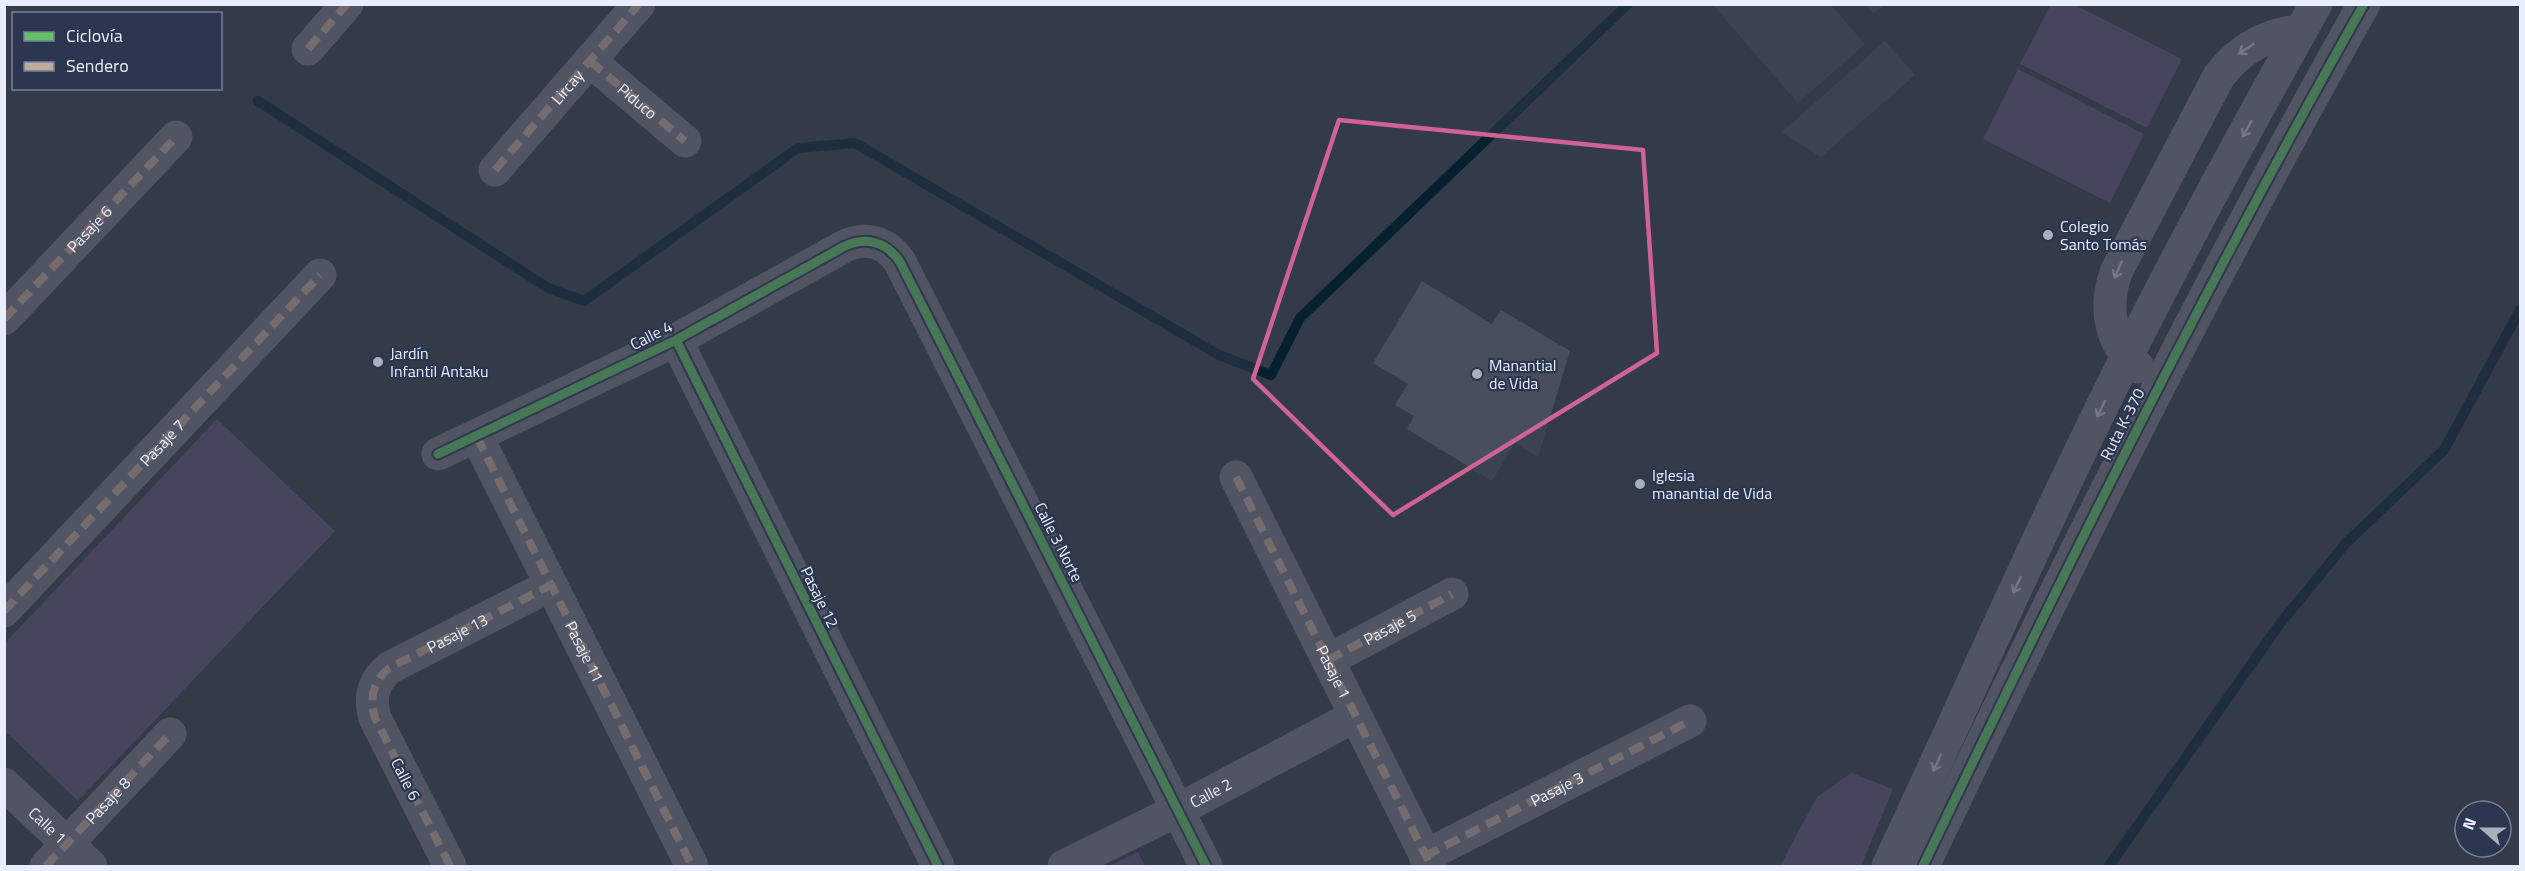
<svg xmlns="http://www.w3.org/2000/svg" width="2525" height="871" viewBox="0 0 2525 871" font-family="'Titillium Web',sans-serif">
	<style>
		.green { fill: #615078 }
		.lines { fill: none; stroke-linecap: round; stroke-linejoin: round }
		.stream { stroke: #06212e; stroke-width: 10 }
		.building { fill: #484f5a }
		.minor { stroke: #737484; stroke-width: 33 }
		.quiet { stroke: #c3a89e; stroke-width: 8; stroke-dasharray: 15 8; stroke-linecap: butt }
		.cycleway-casing { stroke: #2b3650; stroke-width: 13 }
		.cycleway { stroke: #61c268; stroke-width: 9 }
		.oneway { stroke: #bfc3d2 }
		.marked { fill: none; stroke: #cf6393; stroke-width: 4.5; stroke-linejoin: round }
		.poi-dot { fill: #a9afbd; stroke: #2b3650; stroke-width: 2 }
		.labels { text-anchor: middle; stroke-width: 4.5; stroke-linejoin: round; paint-order: stroke }
		.street-label { font-size: 16px; fill: #e8eefc; stroke: #2b3650 }
		.poi-label { font-size: 16px; fill: #e8eefc; stroke: #2b3650; text-anchor: start }
	</style>
	<rect width="100%" height="100%" fill="#333a48"/>
	<!-- green -->
	<g class="green">
		<polygon points="2051,4 2075,5 2182,59 2147,128 2020,64"/>
		<polygon points="2018,69 2144,134 2110,203 1983,139"/>
		<polygon points="217,419 335,531 78,801 5,731 5,643"/>
		<polygon points="1851,773 1893,789 1861,866 1780,866 1817,797"/>
		<polygon points="1138,852 1145,866 1109,866"/>
	</g>
	<g class="lines">
		<!-- stream -->
		<g class="stream">
			<polyline points="258,101 548,288 584,301 798,148 855,143 1219,355 1271,375 1300,318 1628,4"/>
			<polyline points="2109,866 2279,625 2346,543 2444,450 2520,310"/>
		</g>
	</g>
	<!-- building -->
	<g class="building">
		<polygon points="1712,4 1830,4 1865,44 1798,103"/>
		<polygon points="1865,4 1885,4 1874,14"/>
		<polygon points="1885,41 1915,75 1821,157 1782,132"/>
		<polygon points="1422,281 1492,324 1501,310 1570,351 1538,457 1515,443 1492,481 1407,429 1414,416 1395,405 1408,384 1373,363"/>
	</g>
	<g class="lines">
		<!-- minor -->
		<g class="minor">
			<polyline points="308,49 347,4"/>
			<path id="s1" d="M590,61L685,141"/>
			<path id="s2" d="M495,170L639,4"/>
			<path id="s3" d="M4,319L176,137"/>
			<polyline points="676,340 938,866"/>
			<path d="M2138,367C2109,342 2104,307 2116,272L2219,76C2241,48 2266,34 2301,31"/>
			<path id="s4" d="M477,437L692,866"/>
			<path d="M438,454L676,340L843,247C865,236 886,241 900,262L1206,866"/>
			<polyline points="1236,477 1431,866"/>
			<path id="s5" d="M4,611L320,275"/>
			<polyline points="1328,660 1452,594"/>
			<path id="s6" d="M4,784L91,866"/>
			<polyline points="1425,856 1690,721"/>
			<path id="s7" d="M46,866L170,734"/>
			<path d="M450,866L375,718C369,698 373,682 389,668L551,585"/>
			<path id="s8" d="M1064,866L1178,810L1355,716"/>
			<path d="M1888,866C1950,735 2008,602 2071,471C2146,312 2230,157 2316,4"/>
			<path d="M1923,866C2062,575 2205,286 2364,4"/>
		</g>
		<!-- quiet -->
		<g class="quiet">
			<polyline points="308,49 347,4"/>
			<polyline points="590,61 685,141"/>
			<polyline points="495,170 639,4"/>
			<polyline points="4,319 176,137"/>
			<polyline points="477,437 692,866"/>
			<path id="s9" d="M1236,477L1431,866"/>
			<polyline points="4,611 320,275"/>
			<path id="s10" d="M1328,660L1452,594"/>
			<path id="s11" d="M1425,856L1690,721"/>
			<polyline points="46,866 170,734"/>
			<path id="s12" d="M450,866L375,718C369,698 373,682 389,668L551,585"/>
		</g>
		<!-- cycleway casing -->
		<g class="cycleway-casing">
			<g id="cycleway">
				<polyline points="676,340 938,866"/>
				<path d="M438,454L676,340L843,247C865,236 886,241 900,262L1206,866"/>
				<path d="M1923,866C2062,575 2205,286 2364,4"/>
			</g>
		</g>
		<!-- cycleway -->
		<use href="#cycleway" class="cycleway"/>
	</g>
	<!-- one-way arrows -->
	<defs><path id="oneway-shaft" d="M-6 0H5M1.5-3L5.5 0L1.5 3" fill="none" stroke-width="1.6" stroke-linecap="round" stroke-linejoin="round" transform="scale(1.5)"/></defs>
	<g class="oneway">
		<use href="#oneway-shaft" transform="translate(2246 49) rotate(147)"/>
		<use href="#oneway-shaft" transform="translate(2247 129) rotate(119)"/>
		<use href="#oneway-shaft" transform="translate(2118 270) rotate(114)"/>
		<use href="#oneway-shaft" transform="translate(2101 409) rotate(116)"/>
		<use href="#oneway-shaft" transform="translate(2017 585) rotate(115)"/>
		<use href="#oneway-shaft" transform="translate(1937 763) rotate(115)"/>
	</g>
	<!-- marked area -->
	<path d="M0 0H2525V871H0ZM1339,120L1643,150L1657,353L1393,515L1253,379Z" fill="#333a48" fill-opacity=".55" fill-rule="evenodd"/>
	<path class="marked" d="M1339,120L1643,150L1657,353L1393,515L1253,379Z"/>
	<!-- markers -->
	<g class="poi-dot">
		<circle cx="2048" cy="235" r="6"/>
		<circle cx="378" cy="362" r="6"/>
		<circle cx="1477" cy="374" r="6"/>
		<circle cx="1640" cy="484" r="6"/>
	</g>
	<g class="labels">
		<!-- street labels -->
		<g class="street-label">
			<text dy="6" stroke="none"><textPath href="#s2" startOffset="110">Lircay</textPath></text>
			<text dy="6" stroke="none"><textPath href="#s1" startOffset="62">Piduco</textPath></text>
			<text dy="6" stroke="none"><textPath href="#s3" startOffset="124">Pasaje 6</textPath></text>
			<text transform="translate(651 335) rotate(-27)" y="6">Calle 4</text>
			<text transform="translate(2122 424) rotate(-63)" y="6">Ruta K-370</text>
			<text dy="6" stroke="none"><textPath href="#s5" startOffset="231">Pasaje 7</textPath></text>
			<text transform="translate(1059 542) rotate(63)" y="6">Calle 3 Norte</text>
			<text transform="translate(820 597) rotate(64)" y="6">Pasaje 12</text>
			<text dy="6" stroke="none"><textPath href="#s10" startOffset="70">Pasaje 5</textPath></text>
			<text dy="6" stroke="none"><textPath href="#s12" startOffset="298">Pasaje 13</textPath></text>
			<text dy="6" stroke="none"><textPath href="#s4" startOffset="240">Pasaje 11</textPath></text>
			<text dy="6" stroke="none"><textPath href="#s9" startOffset="218">Pasaje 1</textPath></text>
			<text transform="translate(406 779) rotate(63)" y="6">Calle 6</text>
			<text dy="6" stroke="none"><textPath href="#s11" startOffset="148">Pasaje 3</textPath></text>
			<text dy="6" stroke="none"><textPath href="#s8" startOffset="164">Calle 2</textPath></text>
			<text dy="6" stroke="none"><textPath href="#s7" startOffset="90">Pasaje 8</textPath></text>
			<text dy="6" stroke="none"><textPath href="#s6" startOffset="60">Calle 1</textPath></text>
		</g>
		<!-- poi labels -->
		<g class="poi-label">
			<text x="2060" y="232">Colegio<tspan x="2060" dy="18">Santo Tomás</tspan></text>
			<text x="390" y="359">Jardín<tspan x="390" dy="18">Infantil Antaku</tspan></text>
			<text x="1489" y="371">Manantial<tspan x="1489" dy="18">de Vida</tspan></text>
			<text x="1652" y="481">Iglesia<tspan x="1652" dy="18">manantial de Vida</tspan></text>
		</g>
	</g>
	<!-- border -->
	<rect width="2525" height="871" fill="none" stroke="#e8eefc" stroke-width="12"/>
	<!-- legend -->
	<rect x="12" y="12" width="210" height="78" fill="#2b3650" stroke="#778095" stroke-width="1.5"/>
	<rect x="24" y="32" width="30" height="9" fill="#61c268" stroke="#778095" stroke-width="1.5"/>
	<text x="66" y="42" font-size="18" fill="#e8eefc">Ciclovía</text>
	<rect x="24" y="62" width="30" height="9" fill="#c3a89e" stroke="#778095" stroke-width="1.5"/>
	<text x="66" y="72" font-size="18" fill="#e8eefc">Sendero</text>
	<!-- north arrow -->
	<g transform="translate(2483 829) rotate(291)"><circle r="28" fill="#2b3650" stroke="#778095" stroke-width="1.5"/>
	<path d="M0-4.5L10 22L0 15L-10 22Z" fill="#a9afbd"/>
	<text y="-9" font-size="16" font-weight="bold" text-anchor="middle" fill="#e8eefc">N</text>
	</g>
</svg>
